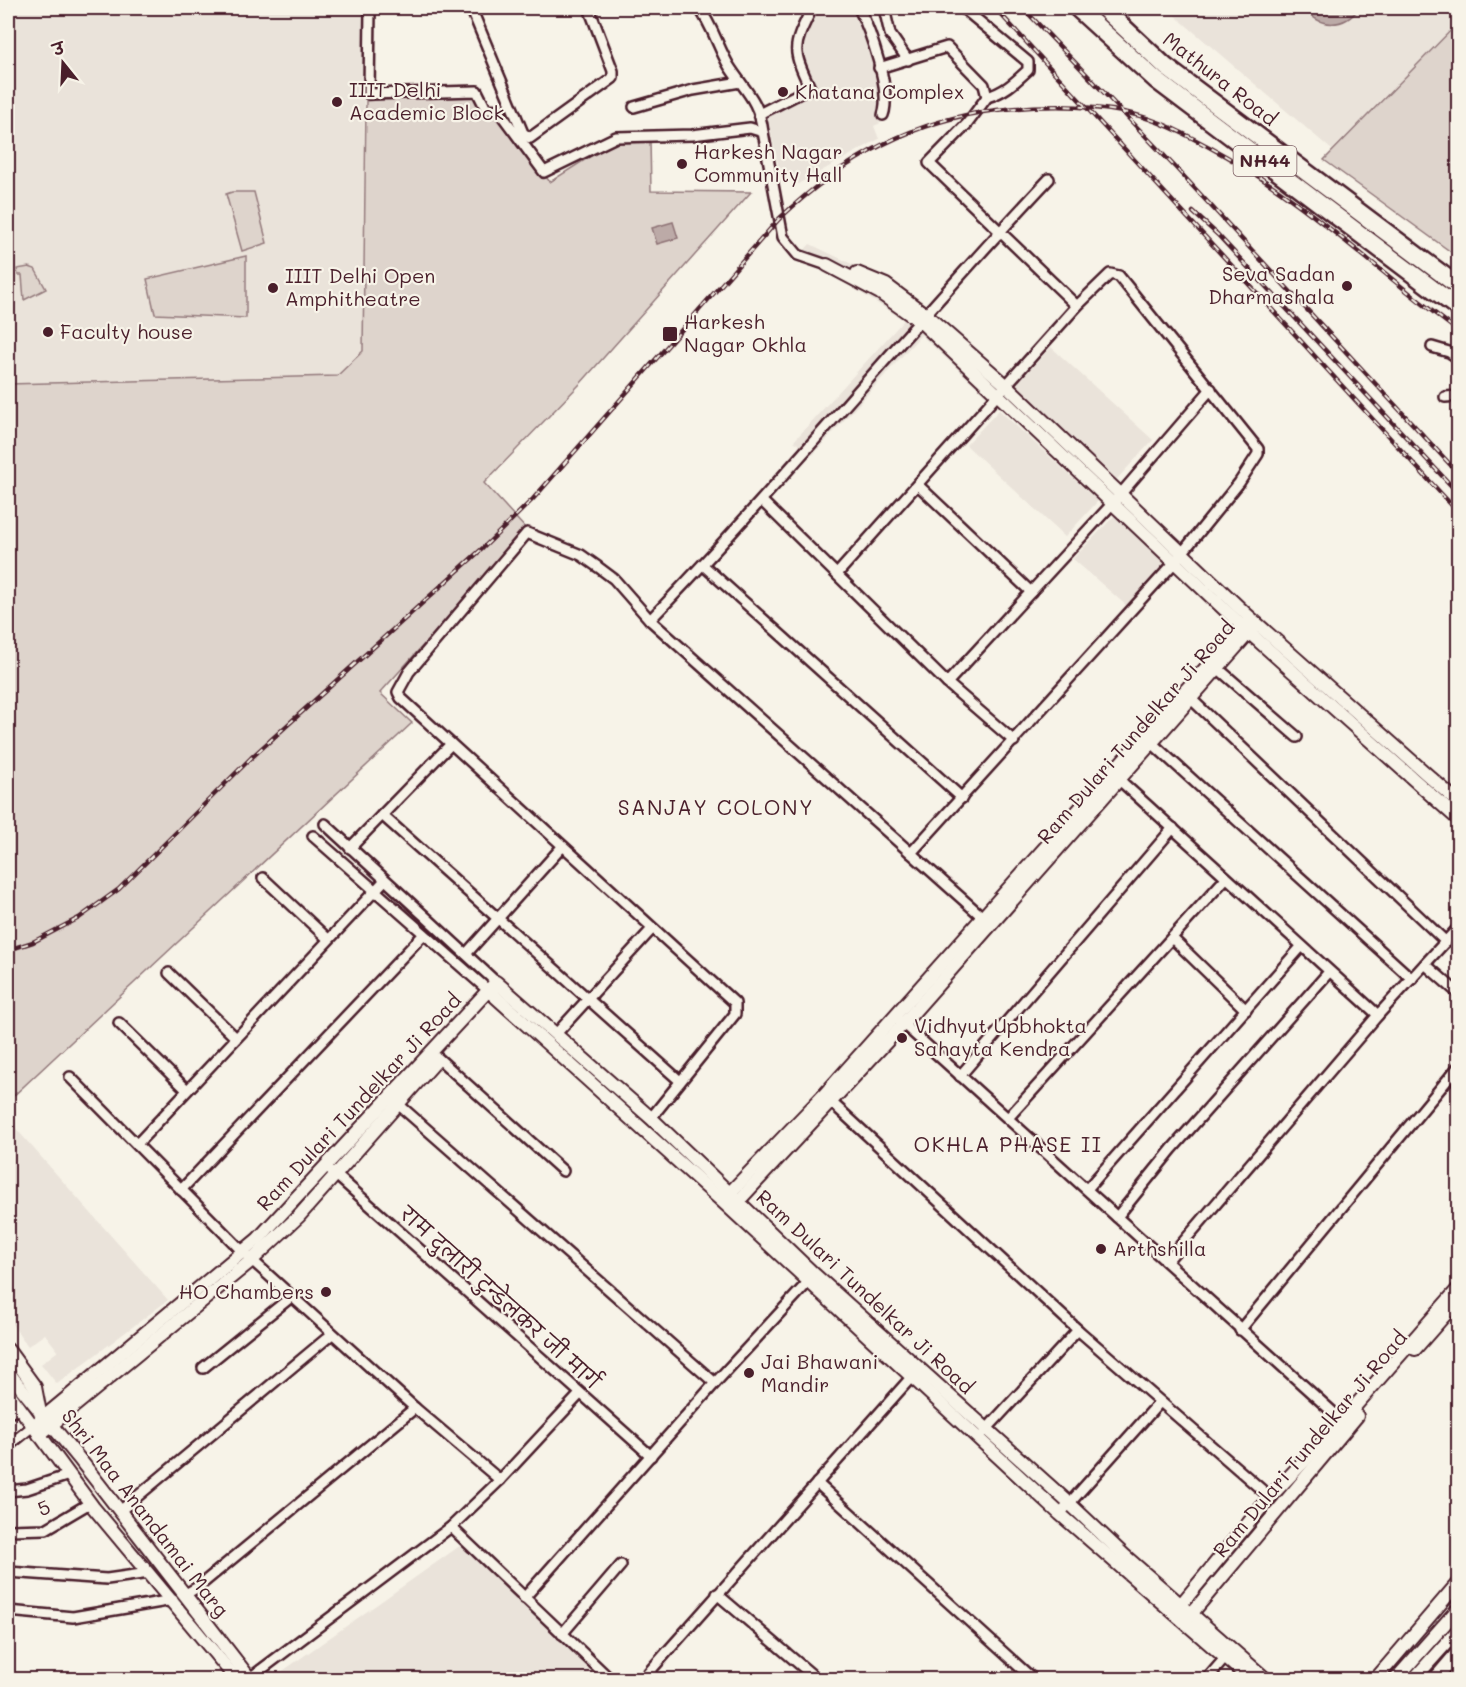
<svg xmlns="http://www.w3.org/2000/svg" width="1466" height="1687" viewBox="0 0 1466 1687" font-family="Mali,'Playpen Sans Deva',sans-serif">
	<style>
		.built { fill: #eae3da }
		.green { fill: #ded4cc; stroke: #947a7c; stroke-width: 1.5 }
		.water { fill: #bcaaa7; stroke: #8e7275; stroke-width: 1.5 }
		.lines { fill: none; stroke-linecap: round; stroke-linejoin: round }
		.street-casing { stroke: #4a1f2b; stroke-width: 14 }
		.secondary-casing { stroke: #4a1f2b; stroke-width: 16 }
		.highway-casing { stroke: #4a1f2b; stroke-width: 21 }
		.street { stroke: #f7f3e8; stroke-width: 9 }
		.secondary { stroke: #f7f3e8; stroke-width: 12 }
		.highway { stroke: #f7f3e8; stroke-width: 16 }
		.rail-casing { stroke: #4a1f2b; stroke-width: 4.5 }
		.rail { stroke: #f7f3e8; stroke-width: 2; stroke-dasharray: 7; stroke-linecap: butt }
		.poi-dot { fill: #4a1f2b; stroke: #f7f3e8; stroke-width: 2 }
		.labels { text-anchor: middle; stroke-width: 4.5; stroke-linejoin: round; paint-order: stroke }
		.shield { fill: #f7f3e8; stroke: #7e5f64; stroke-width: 1.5 }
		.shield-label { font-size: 18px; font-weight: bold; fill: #4a1f2b }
		.street-label { font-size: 20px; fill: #4a1f2b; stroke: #f7f3e8 }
		.poi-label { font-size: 20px; fill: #4a1f2b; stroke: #f7f3e8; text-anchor: start }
		.neighbourhood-label { font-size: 21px; letter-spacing: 1.5px; fill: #4a1f2b; stroke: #f7f3e8 }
	</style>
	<rect width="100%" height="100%" fill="#f7f3e8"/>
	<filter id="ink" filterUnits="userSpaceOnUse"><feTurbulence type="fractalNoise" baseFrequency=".0167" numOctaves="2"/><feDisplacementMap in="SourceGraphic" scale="12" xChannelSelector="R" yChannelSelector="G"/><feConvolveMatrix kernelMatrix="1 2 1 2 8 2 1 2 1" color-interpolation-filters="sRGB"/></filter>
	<g filter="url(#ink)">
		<!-- built -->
		<g class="built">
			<polygon points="8,8 365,8 363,351 338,377 8,384"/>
			<polygon points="815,8 862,8 873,29 889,119 874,126 879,139 798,184 779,169 767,116 815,88 799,55"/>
			<polygon points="1166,8 1458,8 1458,23 1332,150"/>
			<polygon points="810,244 887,281 919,302 1008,381 991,400 921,335 813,455 794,441 904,320 800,255"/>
			<polygon points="1051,347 1153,440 1117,479 1014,387"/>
			<polygon points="999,410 1098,501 1065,537 966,445"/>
			<polygon points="1116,514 1168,564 1128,607 1073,559"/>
			<polygon points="11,1123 168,1300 57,1384 41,1364 58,1351 45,1334 28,1346 8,1319 8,1126"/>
			<polygon points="464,1543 608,1679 280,1680 277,1675"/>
		</g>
		<!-- green -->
		<g class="green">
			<polygon points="1458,23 1458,257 1324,160"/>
			<polygon points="475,90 550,182 616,140 650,140 651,191 751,192 580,384 484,483 527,530 380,693 412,723 8,1101 8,384 337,376 363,351 366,101"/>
			<polygon points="232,192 254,192 267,243 242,251 226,194"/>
			<polygon points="246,256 246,318 155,314 147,279"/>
			<polygon points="29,267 35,269 46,289 24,300 22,275 18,275 17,269"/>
		</g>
		<!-- water -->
		<g class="water">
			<path d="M1305,8H1359C1345,28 1319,29 1305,8Z"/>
			<polygon points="673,222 678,238 657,244 652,228"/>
		</g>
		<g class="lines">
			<!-- street casing -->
			<g class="street-casing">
				<g id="street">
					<polyline points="370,8 369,94 477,91 486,109 498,110 544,172 616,137 692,135 750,128 763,132 783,237 798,255 827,265"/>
					<polyline points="471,8 523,133 530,138 613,78 613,71 589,8"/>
					<path d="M699,8C712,25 718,47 729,66C745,91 759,100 763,132"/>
					<path d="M859,8C870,31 892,90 883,115"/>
					<polyline points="884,8 890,34 908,60"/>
					<path d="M963,8L1028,62V70C1015,82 1005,92 987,97"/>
					<polyline points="879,68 947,47 984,85 987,97 967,124 929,163 1077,306"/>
					<polyline points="634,107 693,90 740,82"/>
					<path d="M761,113L810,88C791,47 793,48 812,8"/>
					<polyline points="1432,347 1449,352 1458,358"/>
					<polyline points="1445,397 1458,396"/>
					<polyline points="919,486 1031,592"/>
					<polyline points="762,501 947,683 1014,741"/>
					<polyline points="703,565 962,798"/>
					<polyline points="837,574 1077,306 1110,274 1119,276 1258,449 1258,454 1239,483 1174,563 911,853"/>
					<path d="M650,620C788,477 913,323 1049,179"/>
					<polyline points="1213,664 1297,737"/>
					<polyline points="947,683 1112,504 1211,389"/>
					<polyline points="1187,695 1446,942"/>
					<polyline points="1153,744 1412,979"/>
					<polyline points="1114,775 1378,1015"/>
					<polyline points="382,815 680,1081"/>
					<polyline points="325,824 496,982"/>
					<polyline points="313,836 489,991"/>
					<polyline points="350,848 451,744"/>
					<polyline points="263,878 328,939"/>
					<polyline points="1172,938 1246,1010"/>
					<polyline points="466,954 562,847"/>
					<polyline points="1425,964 1458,993"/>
					<polyline points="169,973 236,1038"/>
					<polyline points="900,1021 1346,1424"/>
					<polyline points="119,1023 187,1090"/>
					<polyline points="555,1035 652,929"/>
					<polyline points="438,1058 563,1171"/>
					<polyline points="960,1076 1173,828"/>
					<polyline points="70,1077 243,1252 415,1408 500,1480"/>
					<polyline points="828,1099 1078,1330 1270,1497"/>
					<polyline points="398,1104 715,1383"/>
					<polyline points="651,1118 735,1014 735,1003 401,698 398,692 409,672 527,533 581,555 598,567 614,579 650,620 987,921"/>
					<polyline points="1008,1118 1226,878"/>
					<polyline points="137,1144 385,880"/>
					<polyline points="326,1166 651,1456"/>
					<polyline points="1087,1189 1301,947"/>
					<polyline points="181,1190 424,934"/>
					<polyline points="1117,1217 1172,1149 1329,972"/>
					<polyline points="1167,1261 1378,1015 1458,928"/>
					<polyline points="1240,1330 1458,1067"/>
					<polyline points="203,1368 291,1297"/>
					<polyline points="8,1413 21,1409"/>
					<polyline points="984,1432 1078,1330"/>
					<polyline points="8,1446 33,1426"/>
					<polyline points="817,1483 1034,1680"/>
					<polyline points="8,1491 27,1489 69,1475"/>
					<polyline points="120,1511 332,1334"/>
					<polyline points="1060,1514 1160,1402"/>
					<polyline points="451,1527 611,1680"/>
					<polyline points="8,1530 46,1529 90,1503"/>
					<polyline points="8,1572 107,1579 149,1573"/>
					<polyline points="717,1594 818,1680"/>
					<polyline points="184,1595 198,1587 415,1408"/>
					<polyline points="524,1598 715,1383 811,1279"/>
					<polyline points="8,1611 73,1617 173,1600"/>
					<polyline points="562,1634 621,1565"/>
					<polyline points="250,1678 451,1527 500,1480 580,1394"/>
					<polyline points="642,1680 916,1372"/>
					<polyline points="1206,1680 1226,1657"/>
				</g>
			</g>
			<!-- secondary casing -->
			<g class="secondary-casing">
				<g id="secondary">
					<polyline points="827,265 880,293 921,322 1243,627 1458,819"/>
					<polyline points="857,273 886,285 926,315 1007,386 1246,614 1458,802"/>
					<polyline points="489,991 722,1201 1060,1514 1251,1680"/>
					<polyline points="723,1200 824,1095 1184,692 1243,627 1249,625"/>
					<polyline points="732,1208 904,1023 1253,628"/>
					<polyline points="1415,1349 1458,1300"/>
					<polyline points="8,1350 35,1387 40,1413"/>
					<polyline points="8,1372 81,1461 251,1680"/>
					<polyline points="8,1392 93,1507 237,1680"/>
					<polyline points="33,1426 258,1239 496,982 651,1118 815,1275 1070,1504 1125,1556 1267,1680"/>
					<polyline points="39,1435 252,1260 299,1216 437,1060"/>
					<polyline points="1178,1608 1270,1497 1342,1421 1458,1289"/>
					<polyline points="1187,1619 1357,1416"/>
					<polyline points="1375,1680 1458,1583"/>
					<polyline points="1395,1680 1458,1609"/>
					<polyline points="1413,1680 1458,1630"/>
					<polyline points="1434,1680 1458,1652"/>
				</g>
			</g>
			<!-- highway casing -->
			<g class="highway-casing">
				<g id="highway">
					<polyline points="1077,8 1156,80 1458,308"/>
					<polyline points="1103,8 1166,67 1458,286"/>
				</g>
			</g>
			<!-- street -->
			<use href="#street" class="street"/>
			<!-- secondary -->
			<use href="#secondary" class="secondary"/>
			<!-- highway -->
			<use href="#highway" class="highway"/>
			<!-- rail casing -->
			<g class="rail-casing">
				<g id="rail">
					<polyline points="995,8 1458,512"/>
					<polyline points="1023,8 1176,168 1458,473"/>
					<polyline points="1193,212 1218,235 1458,493"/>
					<path d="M8,950L33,942L79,918L119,889L251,758L483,548L533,499L779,219C841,160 912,120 997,110C1040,105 1085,104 1128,113C1157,119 1185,134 1211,148C1302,197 1376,270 1458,331"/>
				</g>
			</g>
			<!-- rail -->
			<use href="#rail" class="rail"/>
		</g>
	</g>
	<!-- markers -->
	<g class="poi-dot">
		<circle cx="783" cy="92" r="6"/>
		<circle cx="337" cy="102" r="6"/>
		<circle cx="682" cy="164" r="6"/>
		<circle cx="1347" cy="286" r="6"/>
		<circle cx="273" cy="288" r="6"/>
		<circle cx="48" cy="332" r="6"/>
		<rect x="662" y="326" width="16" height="16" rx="3"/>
		<circle cx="902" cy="1038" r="6"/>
		<circle cx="1101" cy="1249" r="6"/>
		<circle cx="326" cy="1292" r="6"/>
		<circle cx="749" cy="1373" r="6"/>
	</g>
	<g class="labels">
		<!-- shield labels -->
		<rect class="shield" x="1233.5" y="146" width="63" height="30" rx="4.5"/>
		<g class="shield-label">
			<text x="1265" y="167">NH44</text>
		</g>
		<!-- street labels -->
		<g class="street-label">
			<text transform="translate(1220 79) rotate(38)" y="7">Mathura Road</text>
			<text transform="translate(1136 732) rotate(-49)" y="7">Ram Dulari Tundelkar Ji Road</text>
			<text transform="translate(359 1102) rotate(-47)" y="7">Ram Dulari Tundelkar Ji Road</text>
			<text transform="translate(865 1292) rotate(43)" y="7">Ram Dulari Tundelkar Ji Road</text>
			<text transform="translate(500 1298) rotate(42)" y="7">राम दुलारी टुन्डेलकर जी मार्ग</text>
			<text transform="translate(1310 1444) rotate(-50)" y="7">Ram Dulari Tundelkar Ji Road</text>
			<text transform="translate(44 1508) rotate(-23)" y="7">5</text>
			<text transform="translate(145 1513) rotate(52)" y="7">Shri Maa Anandamai Marg</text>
		</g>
		<!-- poi labels -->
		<g class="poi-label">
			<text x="349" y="97">IIIT Delhi<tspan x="349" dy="23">Academic Block</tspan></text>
			<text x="795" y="99">Khatana Complex</text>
			<text x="694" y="159">Harkesh Nagar<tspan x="694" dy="23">Community Hall</tspan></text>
			<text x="1335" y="281" text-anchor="end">Seva Sadan<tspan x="1335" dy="23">Dharmashala</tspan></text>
			<text x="285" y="283">IIIT Delhi Open<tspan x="285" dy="23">Amphitheatre</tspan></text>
			<text x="684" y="329">Harkesh<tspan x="684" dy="23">Nagar Okhla</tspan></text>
			<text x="60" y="339">Faculty house</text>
			<text x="914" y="1033">Vidhyut Upbhokta<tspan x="914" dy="23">Sahayta Kendra</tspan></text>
			<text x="1113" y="1256">Arthshilla</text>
			<text x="314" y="1299" text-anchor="end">HO Chambers</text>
			<text x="761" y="1369">Jai Bhawani<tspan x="761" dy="23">Mandir</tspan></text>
		</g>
		<!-- neighbourhood labels -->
		<g class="neighbourhood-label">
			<text x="716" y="815">SANJAY COLONY</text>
			<text x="1008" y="1152">OKHLA PHASE II</text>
		</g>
	</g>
	<!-- margin -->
	<rect width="1466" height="1687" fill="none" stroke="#f7f3e8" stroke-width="30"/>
	<rect x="15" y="15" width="1436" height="1657" fill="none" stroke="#4a1f2b" stroke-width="2" filter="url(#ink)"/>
	<!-- north arrow -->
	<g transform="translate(63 63) rotate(342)" stroke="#f7f3e8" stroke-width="4.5" paint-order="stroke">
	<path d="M0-4.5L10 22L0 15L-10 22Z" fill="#4a1f2b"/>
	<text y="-9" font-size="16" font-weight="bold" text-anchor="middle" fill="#4a1f2b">उ</text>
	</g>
</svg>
